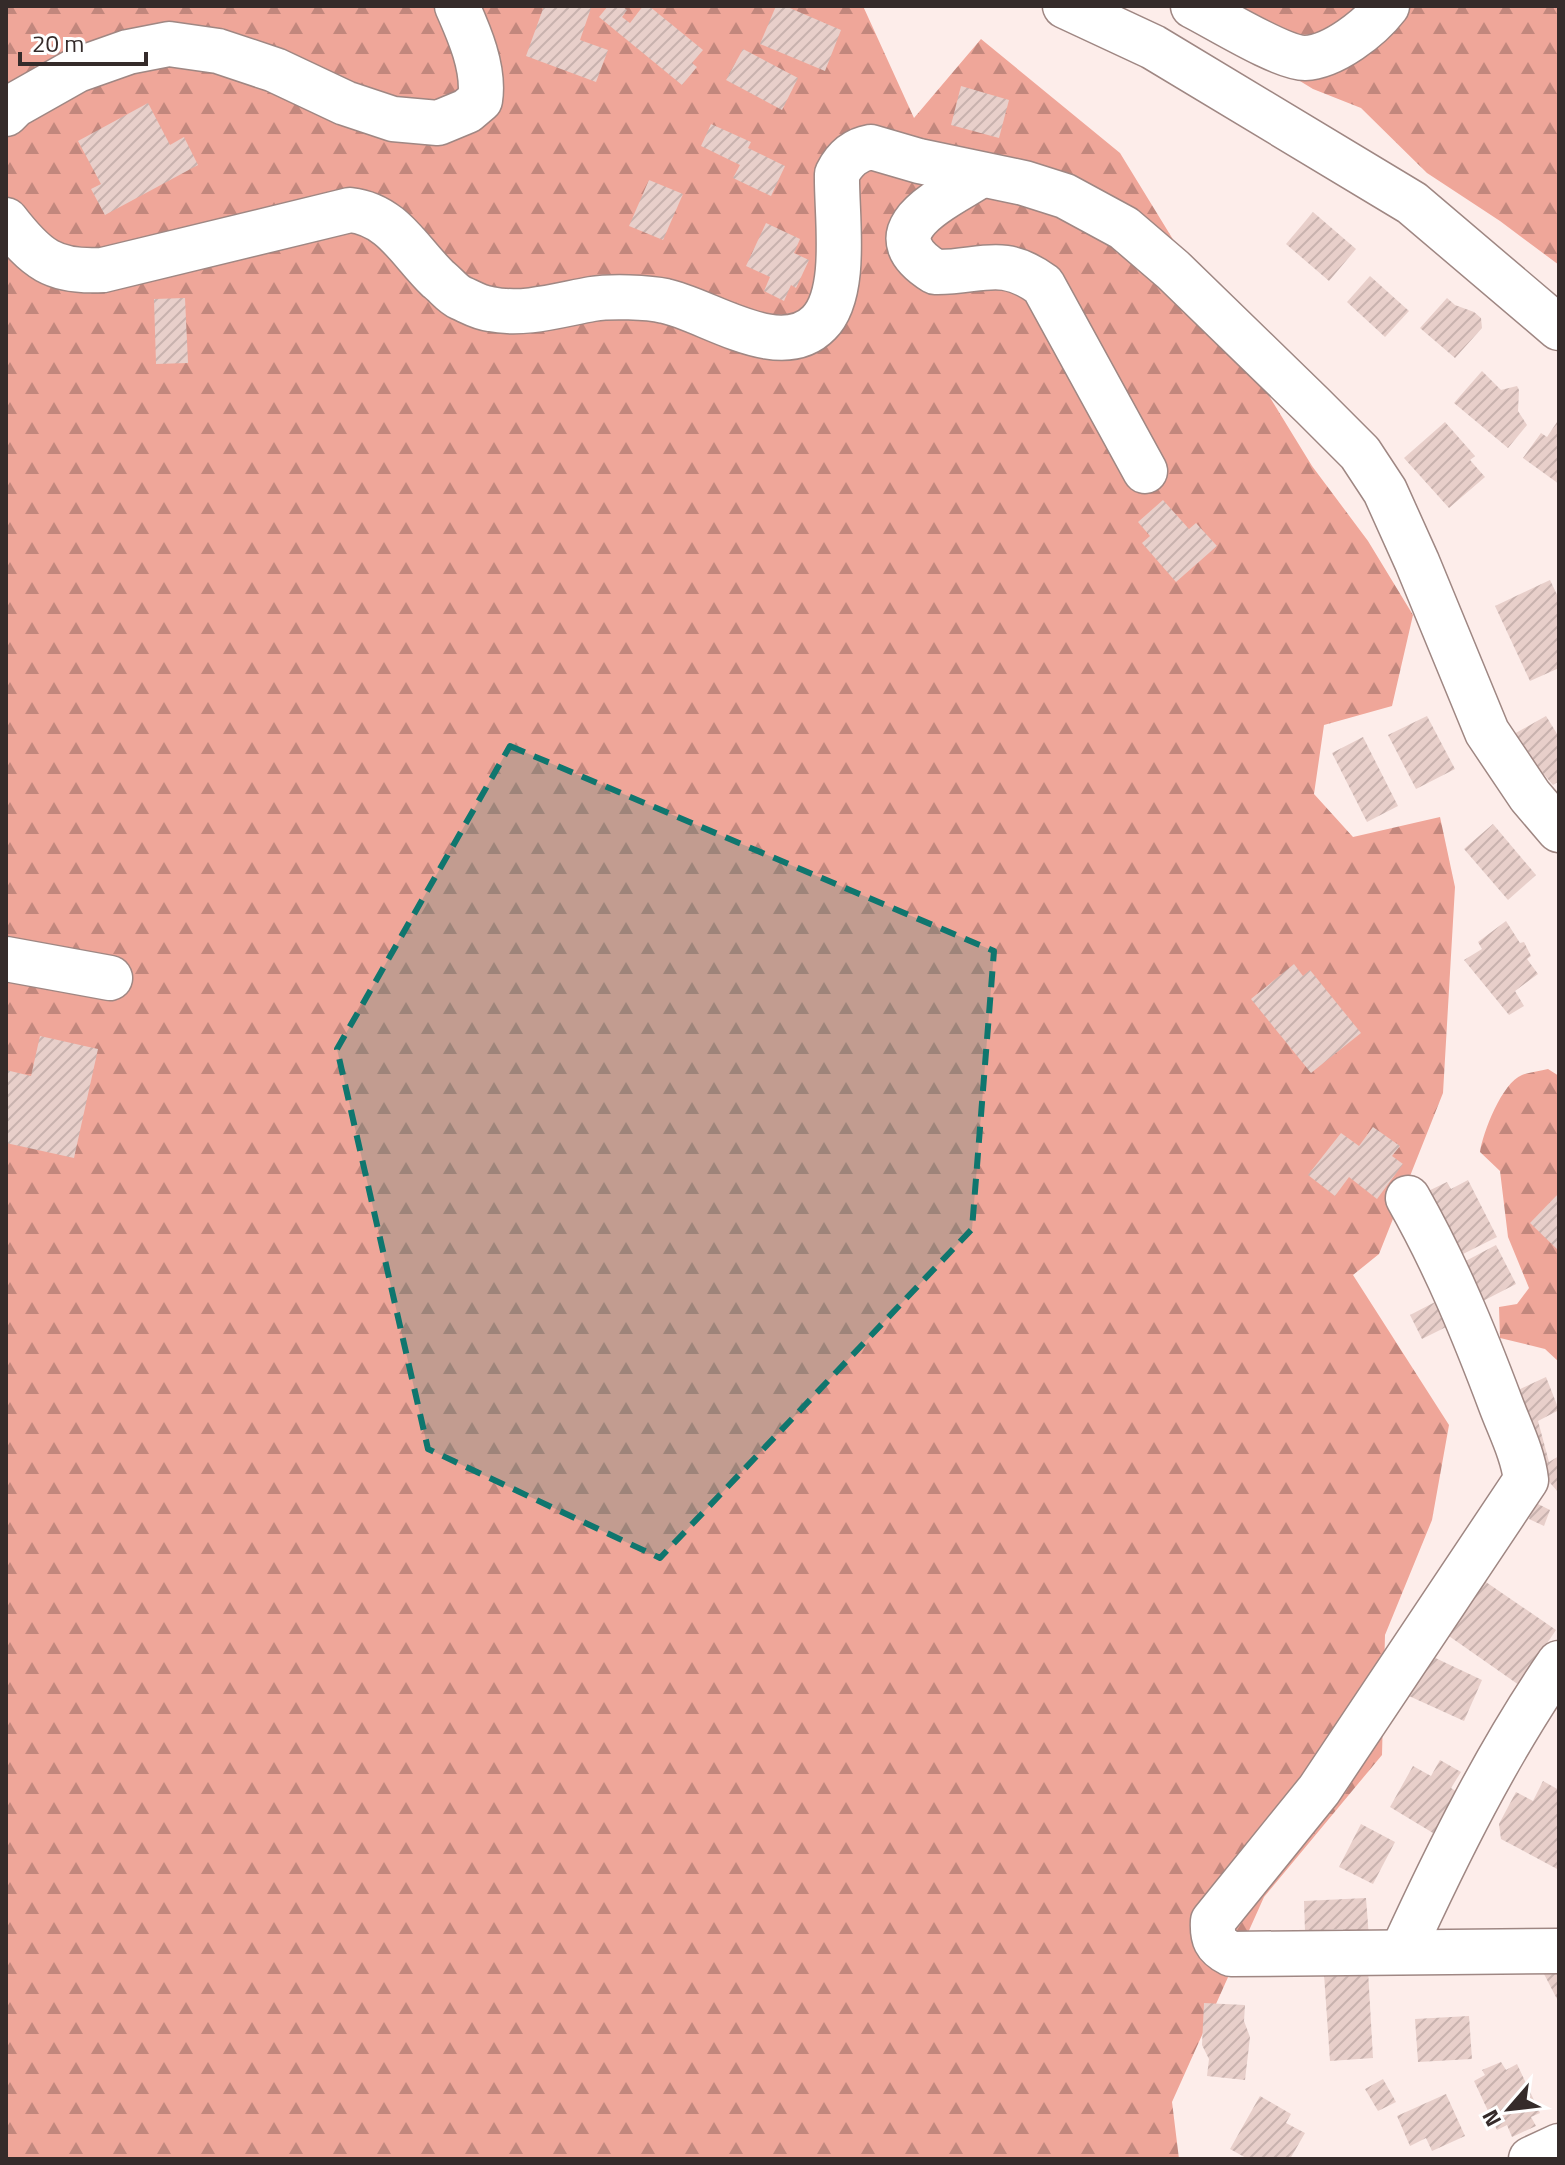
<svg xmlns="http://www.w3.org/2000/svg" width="1565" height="2165" viewBox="0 0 1565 2165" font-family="'Titillium Web',sans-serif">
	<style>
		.forest { fill: url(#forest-firs) }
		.building { fill: url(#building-hatch) }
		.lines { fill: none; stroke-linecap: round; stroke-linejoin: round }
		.minor-casing { stroke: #9f8783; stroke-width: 47 }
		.minor { stroke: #fff; stroke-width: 44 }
		.marked { fill: #0f766e; fill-opacity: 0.2; stroke: #0f766e; stroke-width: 6; stroke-dasharray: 16 10; stroke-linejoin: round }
	</style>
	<defs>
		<pattern id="forest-firs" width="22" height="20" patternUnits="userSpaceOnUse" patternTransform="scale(2)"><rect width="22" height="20" fill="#efa699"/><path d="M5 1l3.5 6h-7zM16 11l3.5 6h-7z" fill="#c2877d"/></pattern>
		<pattern id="building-hatch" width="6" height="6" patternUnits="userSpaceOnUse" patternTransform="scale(2)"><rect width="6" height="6" fill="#e8cfca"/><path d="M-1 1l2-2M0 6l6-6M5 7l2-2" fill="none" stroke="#c8b2ae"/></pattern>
	</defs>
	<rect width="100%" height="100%" fill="#fdedea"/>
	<!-- forest -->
	<g class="forest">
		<polygon points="6,6 863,6 914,118 981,39 1120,153 1312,466 1368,541 1413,615 1392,706 1324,725 1314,794 1353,837 1440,817 1455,887 1443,1093 1379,1254 1353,1275 1449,1425 1432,1520 1385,1635 1382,1755 1264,1897 1172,2102 1179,2159 6,2159"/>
		<polygon points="1231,6 1558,6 1559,265 1500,221 1427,173 1361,108 1313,89 1267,61"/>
		<path d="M1548,1069L1559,1076V1362L1545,1349L1500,1338L1499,1307L1517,1304L1529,1288L1508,1237L1500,1171L1480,1152C1483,1132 1502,1083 1522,1075C1530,1072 1540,1071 1548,1069Z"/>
	</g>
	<!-- building -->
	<g class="building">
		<polygon points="544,6 591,8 580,40 608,50 596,82 526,56"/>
		<polygon points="608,6 622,6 627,10 622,17 630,23 643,6 649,6 703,50 692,63 697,67 682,85 599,17"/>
		<polygon points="776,6 785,6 841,30 825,71 760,44"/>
		<polygon points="743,49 798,78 782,110 726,80"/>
		<polygon points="961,86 1009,100 999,138 951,125"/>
		<polygon points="148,103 170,145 184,137 198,165 105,215 91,189 101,184 78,141"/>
		<polygon points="711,124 751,142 748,148 785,166 771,196 733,178 740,165 701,146"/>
		<polygon points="649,180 683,194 663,240 629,226"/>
		<polygon points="1313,212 1356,249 1329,281 1286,244"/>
		<polygon points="766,223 800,239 794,253 809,260 796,288 791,285 784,301 764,291 770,277 746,266"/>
		<polygon points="1370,276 1409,311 1385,337 1347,302"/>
		<polygon points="185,298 188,363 156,364 154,299"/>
		<polygon points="1447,298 1455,305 1474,312 1481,318 1482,328 1455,358 1420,328"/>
		<polygon points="1482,371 1501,390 1517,386 1519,390 1518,411 1527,425 1508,448 1454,403"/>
		<polygon points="1559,419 1559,484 1523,458 1541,433 1547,437"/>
		<polygon points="1445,422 1475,456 1470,460 1485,477 1449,508 1404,458"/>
		<polygon points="1163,500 1189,529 1196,523 1217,546 1176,582 1142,543 1150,536 1138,522"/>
		<polygon points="1550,580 1559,599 1559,668 1530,681 1495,606"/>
		<polygon points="1427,716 1455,769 1416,789 1388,735"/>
		<polygon points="1546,716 1559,737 1559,781 1553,785 1522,749 1514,734"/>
		<polygon points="1363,737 1398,806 1367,822 1332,753"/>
		<polygon points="1493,824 1536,875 1508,900 1464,849"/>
		<polygon points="1506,921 1520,943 1524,942 1531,956 1527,959 1538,974 1515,991 1524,1006 1509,1015 1464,960 1482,949 1478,942"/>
		<polygon points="1294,964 1303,976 1310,970 1361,1033 1311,1073 1251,999"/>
		<polygon points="40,1036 98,1049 74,1158 6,1143 6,1070 31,1076"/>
		<polygon points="1373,1127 1400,1146 1392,1156 1403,1164 1377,1199 1349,1177 1335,1196 1308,1175 1341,1133 1359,1146"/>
		<polygon points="1468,1180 1497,1237 1455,1258 1422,1194 1447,1182 1451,1189"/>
		<polygon points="1559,1193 1559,1251 1530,1223"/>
		<polygon points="1496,1245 1516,1284 1479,1303 1460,1264"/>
		<polygon points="1437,1301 1450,1325 1422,1339 1410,1315"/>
		<polygon points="1546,1377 1559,1410 1538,1421 1549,1462 1559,1456 1559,1493 1543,1475 1516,1391"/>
		<polygon points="1536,1503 1550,1510 1544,1526 1529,1519"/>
		<polygon points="1483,1580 1556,1630 1519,1685 1446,1634"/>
		<polygon points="1429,1655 1482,1680 1464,1721 1409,1696"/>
		<polygon points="1440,1760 1461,1772 1451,1788 1457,1792 1433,1833 1390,1807 1413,1766 1431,1776"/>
		<polygon points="1543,1781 1559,1790 1559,1870 1501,1839 1499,1824 1516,1792 1533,1801"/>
		<polygon points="1361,1824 1395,1842 1373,1884 1339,1867"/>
		<polygon points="1366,1898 1369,1938 1344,1940 1343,1929 1305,1931 1304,1901"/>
		<polygon points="1555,1969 1559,1976 1557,1999 1544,1974"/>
		<polygon points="1368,1970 1373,2058 1330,2061 1324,1974"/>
		<polygon points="1204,2003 1245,2005 1244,2021 1250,2037 1245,2080 1207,2076 1209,2059 1202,2045"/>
		<polygon points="1469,2016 1472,2059 1418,2062 1415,2019"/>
		<polygon points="1501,2062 1506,2070 1517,2064 1540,2113 1531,2117 1536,2126 1512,2137 1507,2125 1497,2130 1474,2081 1485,2075 1482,2070"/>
		<polygon points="1383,2079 1396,2102 1378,2111 1365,2089"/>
		<polygon points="1446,2094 1465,2136 1432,2151 1426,2138 1410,2146 1397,2116"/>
		<polygon points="1260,2096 1291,2114 1286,2123 1305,2133 1290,2159 1248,2159 1230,2149"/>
	</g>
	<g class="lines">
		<!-- minor casing -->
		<g class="minor-casing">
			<g id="minor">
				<polyline points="1065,6 1153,47 1412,203 1559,328"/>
				<path d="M1193,6C1217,18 1281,58 1305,58C1333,57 1370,28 1387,6"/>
				<path d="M6,114L15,105L77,70L128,52L169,44L218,51L275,70L345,103L393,119L438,123L467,111L480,100C485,69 469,33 457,6"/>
				<path d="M981,175C948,197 867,230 935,272C980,273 1001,254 1043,285L1145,471"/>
				<path d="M6,220C36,259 53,273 103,270L350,210C393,215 409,251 438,279C446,285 452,294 461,298C470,302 480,308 490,309C524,316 559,305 592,299C610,296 648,297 665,301C708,310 780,363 819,323C849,293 836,214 837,174C844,160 854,150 871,147L919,161L1024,183L1065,196L1124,228L1173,270L1313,406L1360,453L1385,491L1417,562L1487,732L1530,796L1559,830"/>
				<polyline points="6,959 110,978"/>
				<path d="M1408,1198C1446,1265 1474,1333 1501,1405C1510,1429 1523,1454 1526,1480L1319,1790L1213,1921C1212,1938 1215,1946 1231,1954L1559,1951"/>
				<path d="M1402,1952C1448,1852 1497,1753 1559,1663"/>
				<polyline points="1531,2159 1559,2146"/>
			</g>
		</g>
		<!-- minor -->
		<use href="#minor" class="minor"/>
	</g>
	<!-- marked area -->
	<path class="marked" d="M510,746L994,951L972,1229L660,1558L428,1449L337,1049Z"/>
	<!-- border -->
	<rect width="1565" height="2165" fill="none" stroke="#352b2a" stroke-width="16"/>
	<!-- north arrow -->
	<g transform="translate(1509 2109) rotate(242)" stroke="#ffffff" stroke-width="6" paint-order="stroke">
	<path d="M0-6L14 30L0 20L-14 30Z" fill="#352b2a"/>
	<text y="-12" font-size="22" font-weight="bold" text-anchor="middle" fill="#352b2a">N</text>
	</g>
	<!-- scale -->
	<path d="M20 52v12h126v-12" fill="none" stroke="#352b2a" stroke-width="4"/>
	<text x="32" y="52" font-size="24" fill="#352b2a" stroke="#ffffff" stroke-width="6" paint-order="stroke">20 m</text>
</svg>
